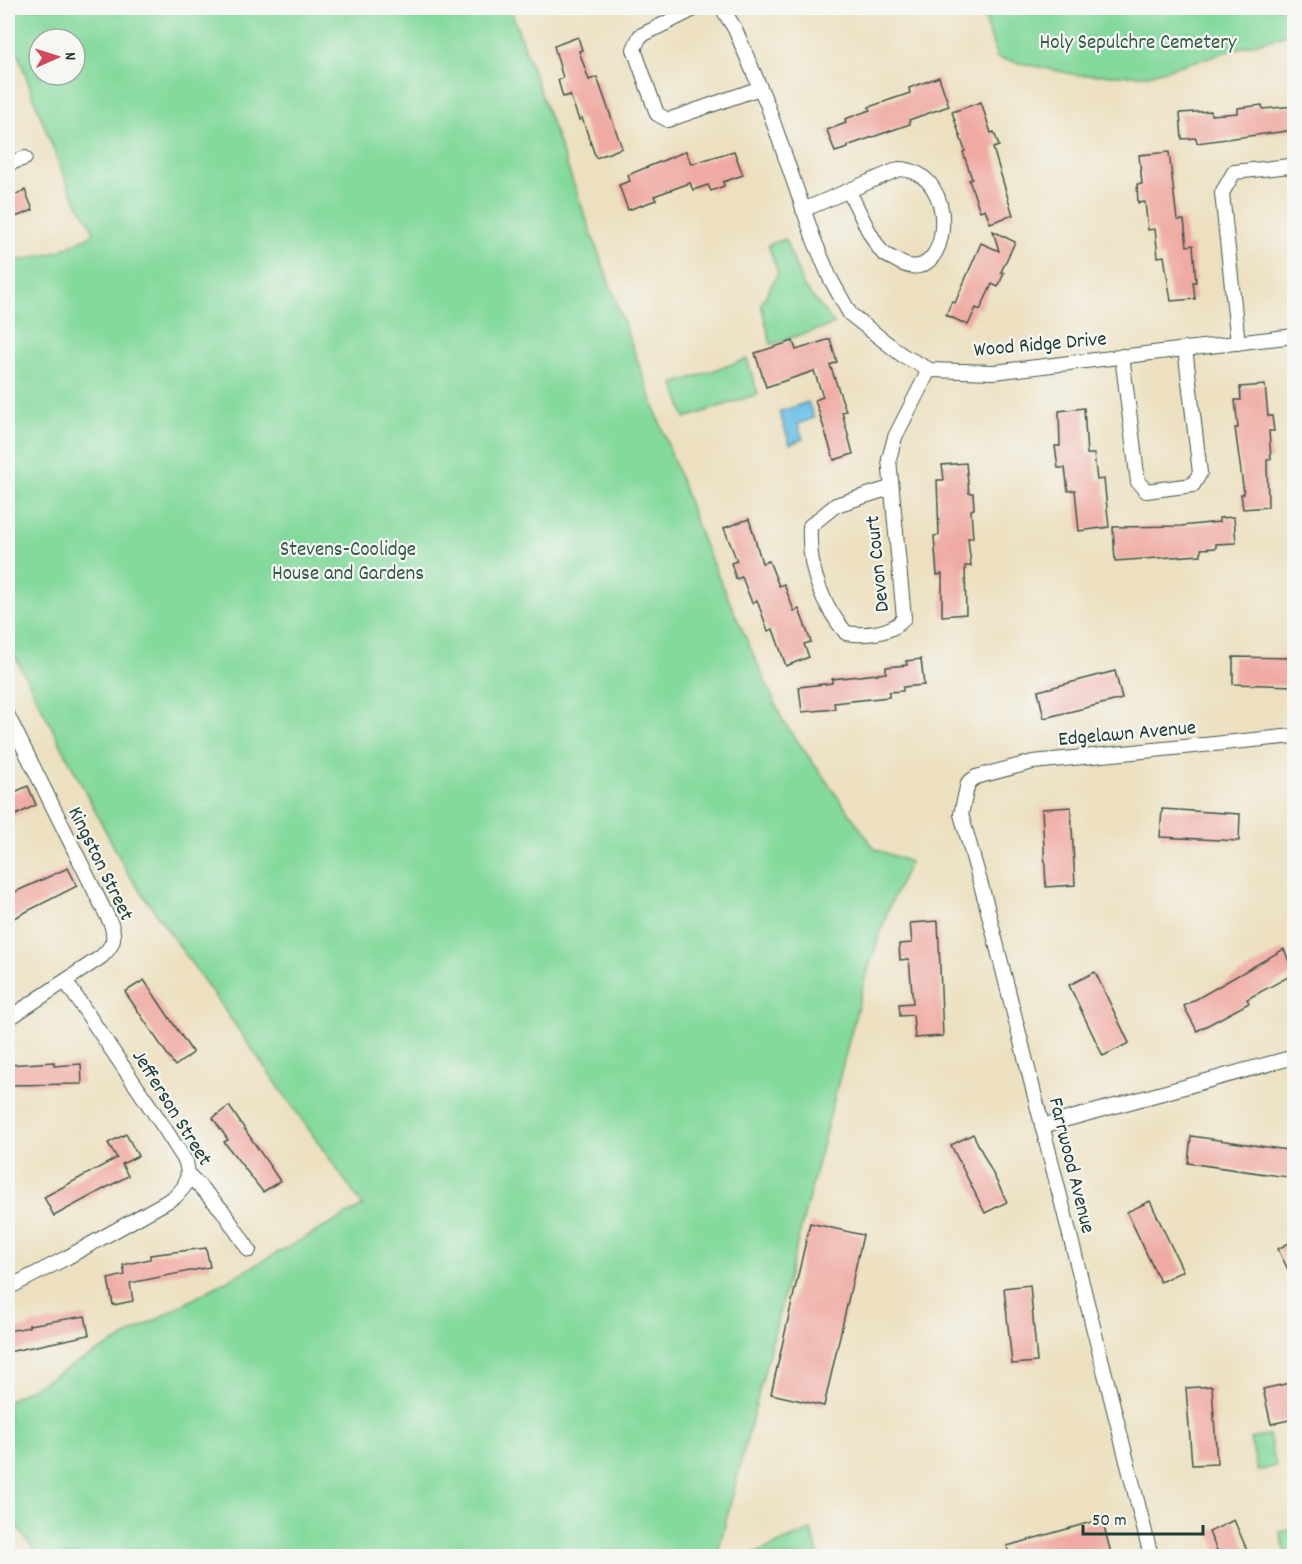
<svg xmlns="http://www.w3.org/2000/svg" width="1302" height="1564" viewBox="0 0 1302 1564" font-family="Dekko,sans-serif">
	<style>
		.green { fill: #84d99c; stroke: #528b68; stroke-width: 1.5; fill-rule: evenodd }
		.water { fill: #69c0e6; stroke: #447e8d; stroke-width: 1.5 }
		.building { fill: #efaba3 }
		.lines { fill: none; stroke-linecap: round; stroke-linejoin: round }
		.minor-casing { stroke: #3e5549; stroke-width: 16 }
		.minor { stroke: #fff; stroke-width: 14 }
		.labels { text-anchor: middle; stroke-width: 4.5; stroke-linejoin: round; paint-order: stroke }
		.park-label { font-size: 21px; fill: #335c49; stroke: #f6f6f2 }
		.street-label { font-size: 21px; fill: #1f3d34; stroke: #f6f6f2 }
	</style>
	<rect width="100%" height="100%" fill="#f6f6f2"/>
	<filter id="ink" filterUnits="userSpaceOnUse"><feTurbulence type="fractalNoise" baseFrequency=".0167" numOctaves="2"/><feDisplacementMap in="SourceGraphic" scale="12" xChannelSelector="R" yChannelSelector="G"/><feConvolveMatrix kernelMatrix="1 2 1 2 8 2 1 2 1" color-interpolation-filters="sRGB"/></filter>
	<filter id="wash" filterUnits="userSpaceOnUse"><feTurbulence type="fractalNoise" baseFrequency=".008" numOctaves="4" result="noise"/><feDisplacementMap in="SourceGraphic" scale="24" xChannelSelector="R" yChannelSelector="G"/><feGaussianBlur stdDeviation="1.35" result="paint"/><feColorMatrix in="noise" values="0 0 0 0 0 0 0 0 0 0 0 0 0 0 0 0 0 1.4 0 .05"/><feComposite in="paint" operator="in"/></filter>
	<g filter="url(#wash)">
		<rect width="100%" height="100%" fill="#ece0c0"/>
		<!-- green -->
		<g class="green">
			<path d="M8,8H510L703,542L783,721L875,849L910,862L889,907L864,982L717,1556H38L8,1513V1401L363,1206L127,872L8,643V263L58,252L90,236L94,232C91,220 75,202 69,187C46,134 27,80 8,25ZM39,39H75V75H39Z"/>
			<polygon points="982,8 1294,8 1294,32 1148,75 1077,75 997,58"/>
			<polygon points="785,239 804,287 835,324 771,344 761,304 778,273 768,245"/>
			<polygon points="747,359 758,394 685,418 674,384"/>
			<polygon points="1269,1435 1276,1466 1258,1471 1250,1439"/>
			<polygon points="1294,1529 1294,1556 1286,1556 1280,1532"/>
			<polygon points="811,1530 819,1556 749,1556"/>
		</g>
		<!-- water -->
		<polygon class="water" points="808,402 814,418 798,424 803,439 790,444 779,412"/>
		<g id="blocks">
			<!-- building -->
			<g class="building">
				<polygon points="578,37 582,50 579,51 589,80 597,77 622,148 596,158 582,118 579,120 570,95 563,97 558,80 563,78 554,46"/>
				<polygon points="939,77 949,106 909,120 910,124 847,146 848,148 835,152 827,130 846,123 845,119 870,110 869,107 910,93 909,88"/>
				<polygon points="981,102 991,133 994,132 999,146 993,148 1013,215 990,223 985,209 980,211 969,180 972,179 963,152 965,151 952,112"/>
				<polygon points="1262,105 1263,109 1294,106 1294,130 1197,143 1196,138 1182,139 1180,113 1211,111 1211,115 1238,113 1238,108"/>
				<polygon points="686,151 691,164 734,151 743,175 723,182 724,186 711,191 708,185 693,190 690,183 654,196 656,200 628,210 619,185 630,181 628,175"/>
				<polygon points="1169,152 1177,220 1184,220 1187,246 1193,245 1196,282 1193,282 1195,299 1171,301 1164,256 1158,257 1155,229 1148,230 1145,202 1138,203 1137,184 1142,184 1139,155"/>
				<polygon points="25,190 33,210 8,220 8,198"/>
				<polygon points="993,231 1015,242 1001,272 1004,273 998,287 992,284 980,310 976,308 968,325 946,315 952,301 955,303 981,243 999,251"/>
				<polygon points="830,339 837,362 830,365 846,411 842,412 853,454 834,460 815,400 823,397 814,371 766,387 755,353 793,341 796,350"/>
				<polygon points="1265,385 1268,416 1272,416 1274,431 1269,431 1271,459 1267,460 1268,507 1243,509 1241,494 1244,494 1235,428 1238,428 1235,400 1241,400 1240,387"/>
				<polygon points="1084,408 1087,454 1094,454 1097,480 1104,479 1109,527 1079,531 1075,490 1068,491 1065,468 1058,468 1055,446 1060,446 1059,411"/>
				<polygon points="966,463 969,493 973,493 974,509 971,510 973,538 968,538 971,566 965,566 966,614 942,616 942,574 937,575 934,536 939,535 937,480 944,480 942,465"/>
				<polygon points="1234,517 1236,543 1216,544 1216,548 1201,549 1201,555 1115,561 1113,527 1181,526 1219,522 1219,518"/>
				<polygon points="749,519 762,563 769,561 779,586 784,584 794,611 799,609 811,642 804,644 809,657 786,666 773,629 768,631 757,600 752,603 742,577 736,579 731,563 737,561 724,528"/>
				<polygon points="1233,657 1294,658 1294,686 1233,684"/>
				<polygon points="921,659 924,685 903,687 903,691 889,692 889,697 834,703 835,709 802,712 799,687 832,683 832,679 886,673 886,667 907,665 906,661"/>
				<polygon points="1115,671 1122,699 1044,718 1038,691"/>
				<polygon points="28,786 36,805 8,819 8,795"/>
				<polygon points="1071,807 1075,885 1046,887 1042,809"/>
				<polygon points="1162,809 1240,814 1239,841 1160,837"/>
				<polygon points="68,868 77,886 8,921 8,895"/>
				<polygon points="938,921 943,1036 915,1038 913,1015 900,1016 899,1004 913,1003 909,959 900,960 899,944 912,943 910,923"/>
				<polygon points="1284,949 1294,974 1247,999 1249,1003 1197,1031 1184,1006"/>
				<polygon points="1095,972 1129,1043 1103,1056 1069,985"/>
				<polygon points="144,980 193,1053 175,1066 125,992"/>
				<polygon points="54,1062 54,1066 81,1064 82,1084 8,1085 8,1065"/>
				<polygon points="229,1106 280,1181 263,1192 224,1142 228,1140 213,1118"/>
				<polygon points="126,1134 138,1156 122,1164 128,1176 54,1216 44,1197 117,1158 108,1143"/>
				<polygon points="973,1134 1007,1202 985,1213 951,1145"/>
				<polygon points="1191,1136 1294,1151 1294,1178 1188,1163"/>
				<polygon points="1150,1201 1183,1271 1160,1282 1127,1212"/>
				<polygon points="810,1223 863,1235 824,1406 771,1394"/>
				<polygon points="1294,1240 1294,1282 1278,1249"/>
				<polygon points="206,1248 210,1267 130,1283 133,1301 113,1305 108,1279 125,1275 123,1265 150,1259 150,1255"/>
				<polygon points="1030,1285 1037,1362 1012,1364 1004,1288"/>
				<polygon points="85,1316 89,1335 8,1352 8,1331 29,1327 29,1325"/>
				<polygon points="1294,1382 1294,1419 1271,1424 1263,1389"/>
				<polygon points="1212,1386 1217,1464 1192,1465 1186,1388"/>
				<polygon points="1102,1519 1112,1557 1010,1557 1007,1546"/>
				<polygon points="1234,1520 1250,1557 1220,1557 1209,1532"/>
			</g>
		</g>
	</g>
	<g filter="url(#ink)">
		<use href="#blocks" fill-opacity="0" stroke="#3e5549" stroke-width="1.5"/>
		<g class="lines">
			<!-- minor casing -->
			<g class="minor-casing">
				<g id="minor">
					<polyline points="696,8 640,36 634,49 657,114 668,120 760,88"/>
					<polyline points="722,8 735,29 767,104 814,240 830,278 850,314 902,355 930,370 994,372 1294,336"/>
					<polyline points="8,164 25,158"/>
					<path d="M803,210L899,169C963,171 950,291 899,262C894,259 887,256 883,253C870,239 859,209 849,192"/>
					<polyline points="1238,343 1222,193 1234,172 1290,166 1294,171"/>
					<polyline points="1122,356 1138,482 1146,491 1193,485 1200,473 1185,348"/>
					<path d="M890,488L836,505L810,526C808,565 820,602 846,633C863,636 893,634 904,618L889,459L895,437L929,370"/>
					<path d="M8,716L111,924C116,939 113,946 101,957L8,1019"/>
					<polyline points="66,982 163,1126 186,1162 188,1174 222,1210 249,1250"/>
					<polyline points="1042,1126 1294,1057"/>
					<polyline points="8,1288 66,1258 175,1197 184,1187 188,1174"/>
					<polyline points="1151,1556 986,903 961,814 968,783 976,777 1033,762 1294,736"/>
				</g>
			</g>
			<!-- minor -->
			<use href="#minor" class="minor"/>
		</g>
	</g>
	<g class="labels">
		<!-- park labels -->
		<g class="park-label">
			<text x="1138" y="48">Holy Sepulchre Cemetery</text>
			<text x="348" y="555">Stevens-Coolidge<tspan x="348" dy="24">House and Gardens</tspan></text>
		</g>
		<!-- street labels -->
		<g class="street-label">
			<text transform="translate(1040 343) rotate(-5)" y="7">Wood Ridge Drive</text>
			<text transform="translate(876 564) rotate(-96)" y="7">Devon Court</text>
			<text transform="translate(1127 732) rotate(-5)" y="7">Edgelawn Avenue</text>
			<text transform="translate(102 863) rotate(64)" y="7">Kingston Street</text>
			<text transform="translate(173 1107) rotate(58)" y="7">Jefferson Street</text>
			<text transform="translate(1073 1165) rotate(76)" y="7">Farrwood Avenue</text>
		</g>
	</g>
	<!-- margin -->
	<rect width="1302" height="1564" fill="none" stroke="#f6f6f2" stroke-width="30"/>
	<!-- north arrow -->
	<g transform="translate(57 57) rotate(87)"><circle r="28" fill="#f6f6f2" stroke="#a0aca6" stroke-width="1.5"/>
	<path d="M0-4.5L10 22L0 15L-10 22Z" fill="#d1495b"/>
	<text y="-9" font-size="16" font-weight="bold" text-anchor="middle" fill="#1f3d34">N</text>
	</g>
	<!-- scale -->
	<path d="M1083 1525v9h120v-9" fill="none" stroke="#1f3d34" stroke-width="3"/>
	<text x="1092" y="1525" font-size="18" fill="#1f3d34" stroke="#f6f6f2" stroke-width="4.5" paint-order="stroke">50 m</text>
</svg>
